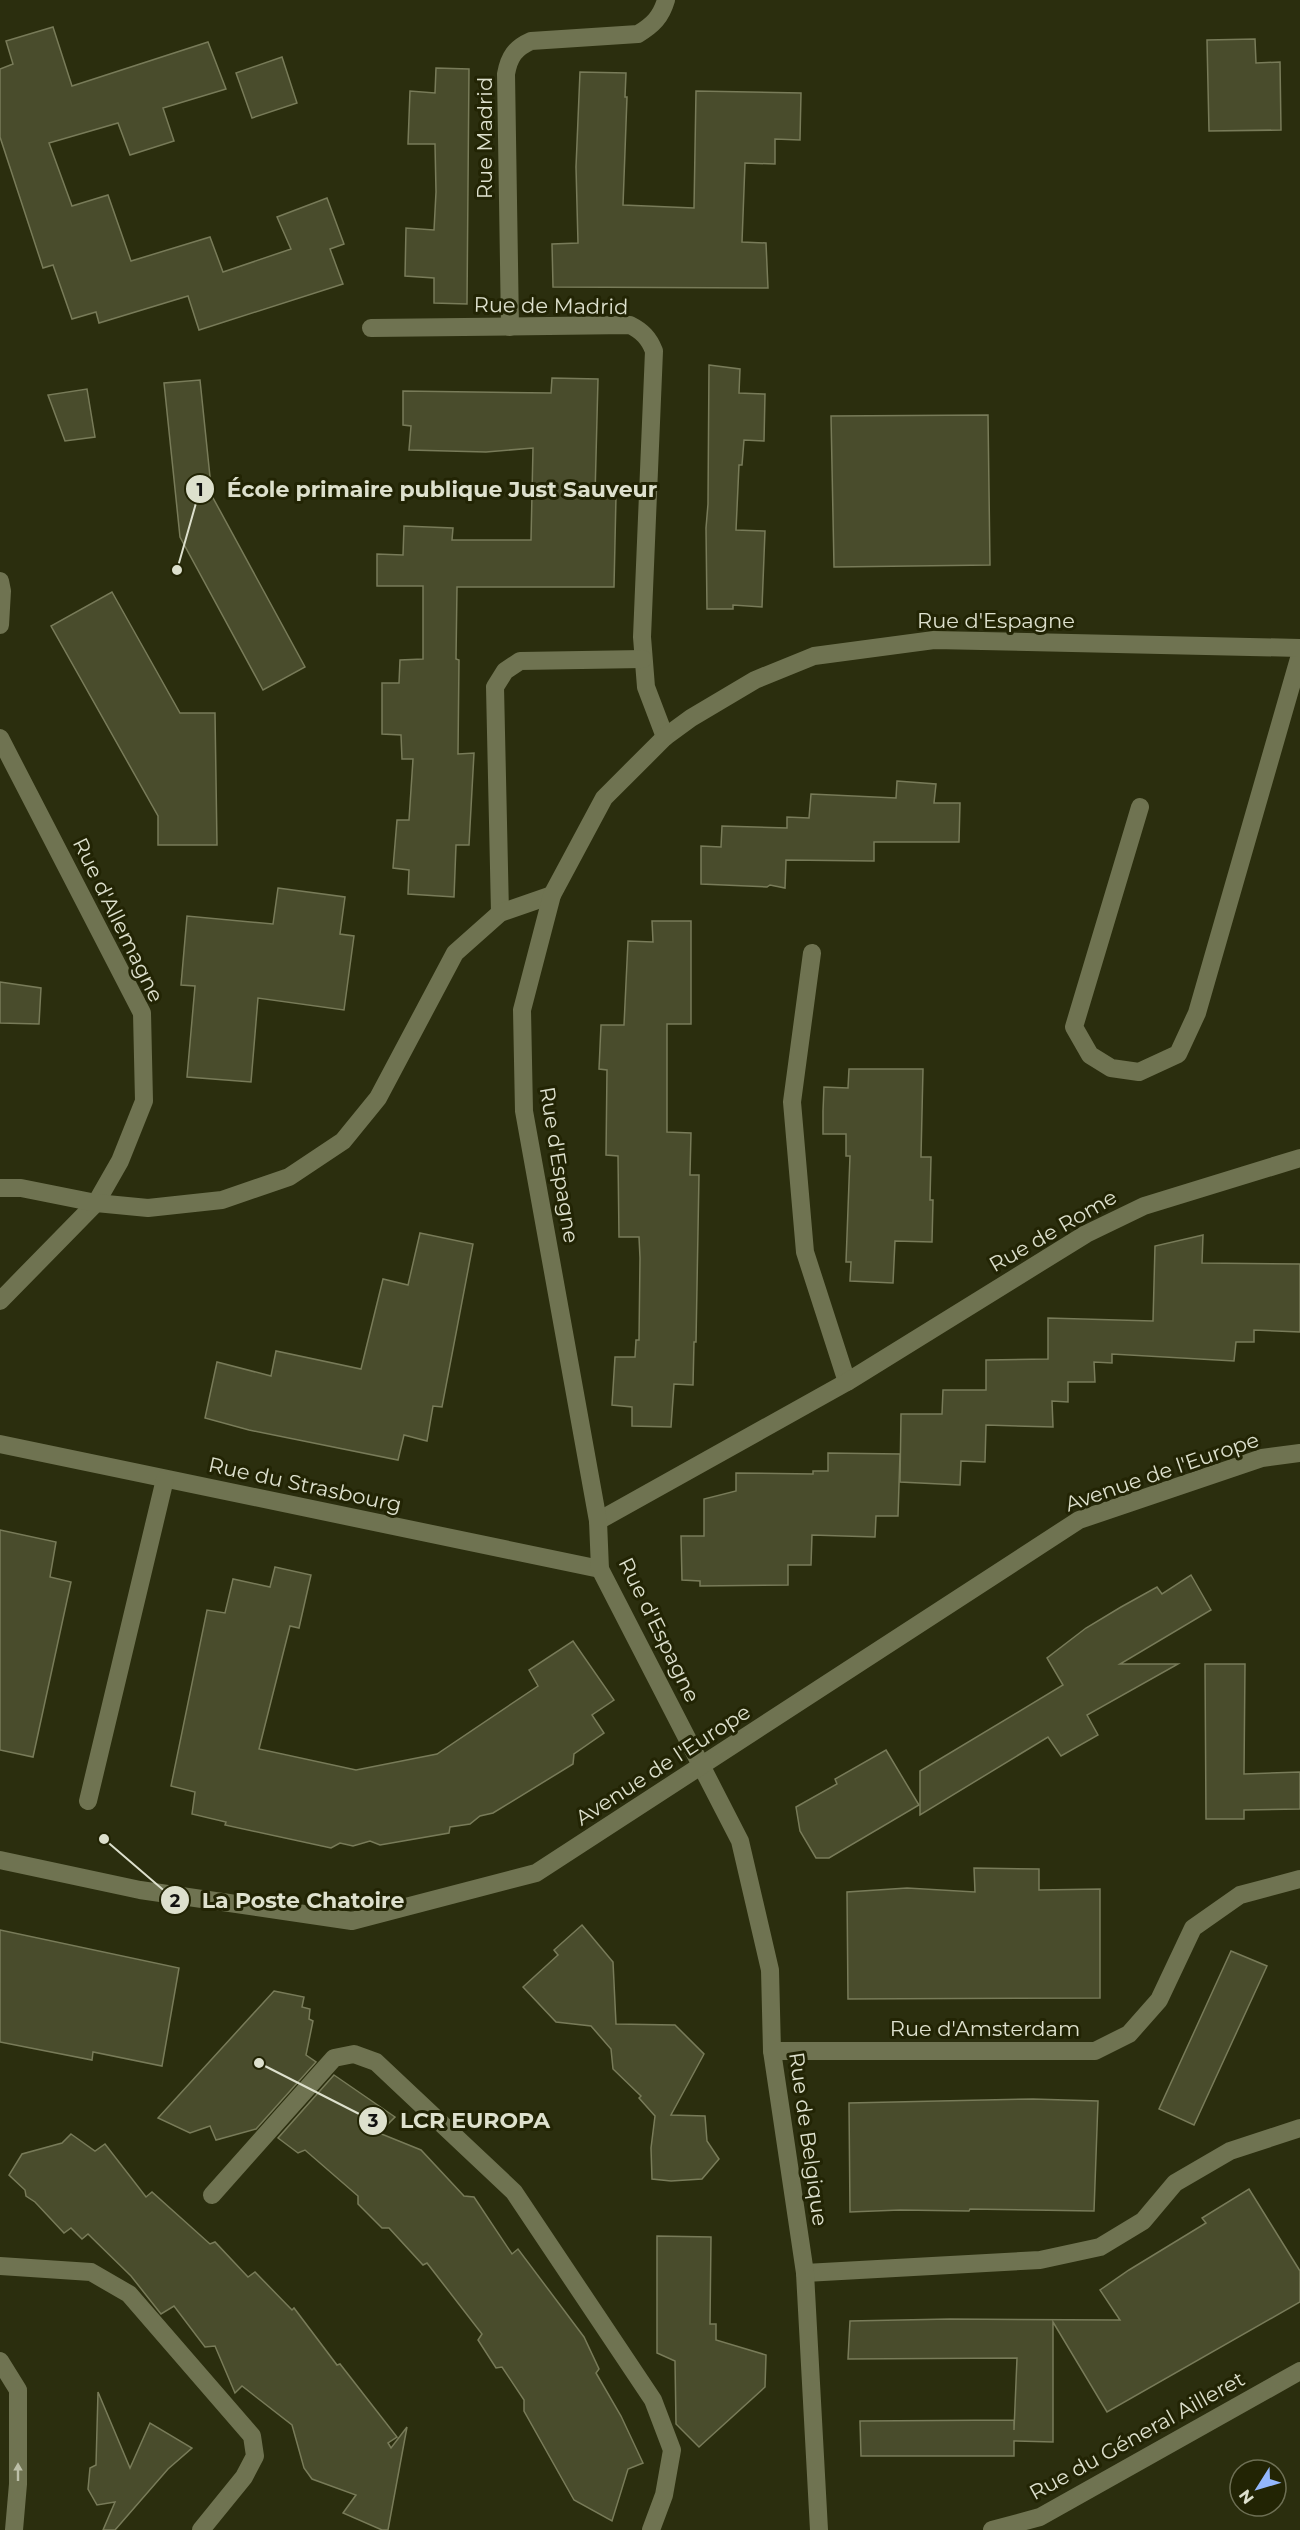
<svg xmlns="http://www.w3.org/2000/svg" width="1300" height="2530" viewBox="0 0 1300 2530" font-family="Montserrat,sans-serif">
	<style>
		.building { fill: #494c2c; stroke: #787b59; stroke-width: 1.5 }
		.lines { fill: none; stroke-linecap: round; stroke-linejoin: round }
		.lane { stroke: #6f7351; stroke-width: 18 }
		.street { stroke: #6f7351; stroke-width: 18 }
		.secondary { stroke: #6f7351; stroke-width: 18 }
		.oneway { fill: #bcbfa8 }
		.labels { text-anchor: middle; stroke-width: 6; stroke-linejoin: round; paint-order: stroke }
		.street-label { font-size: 21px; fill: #dde0cd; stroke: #222404 }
		.leader { fill: none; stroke: #dde0cd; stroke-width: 2 }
		.callout-dot { fill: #dde0cd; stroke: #222404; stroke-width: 2 }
		.mark-label { font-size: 18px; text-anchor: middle; font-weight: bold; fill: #111 }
		.callout-label { font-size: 22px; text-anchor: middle; font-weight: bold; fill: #dde0cd; stroke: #222404; stroke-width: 6; stroke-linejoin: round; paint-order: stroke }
	</style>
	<rect width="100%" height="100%" fill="#2b2e0e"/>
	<!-- building -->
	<g class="building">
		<polygon points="53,27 72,86 208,42 226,89 163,108 174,141 130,155 118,123 49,143 72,206 108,195 131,261 210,237 223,272 291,249 277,217 327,198 344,244 330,249 343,284 199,330 188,296 99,323 96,312 72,319 53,265 43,268 0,137 0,69 13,64 6,41"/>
		<polygon points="1255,39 1256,63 1280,62 1281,130 1209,131 1207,40"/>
		<polygon points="282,57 297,103 252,118 236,73"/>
		<polygon points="436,68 469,69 467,304 434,303 434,278 405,276 406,228 434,230 436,192 435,144 408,144 410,91 435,93"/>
		<polygon points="580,72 626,73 625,97 627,97 623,205 694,208 696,91 801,93 800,140 775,139 775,164 745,163 742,242 766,243 768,288 553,287 552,244 578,243 576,167"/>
		<polygon points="709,365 740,369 739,393 765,394 764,441 744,440 742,465 739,465 736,530 765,531 762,607 733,605 733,609 707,609 706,528 708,504"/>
		<polygon points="552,378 598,379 595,496 616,496 614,587 457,587 456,659 459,660 458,754 474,753 469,845 456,845 454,897 408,894 409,870 393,868 397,820 409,820 413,759 402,759 401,735 382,734 382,683 399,683 400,660 423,659 423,586 377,586 377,554 403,555 404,526 453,528 452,540 531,540 533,448 486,452 409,450 411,426 403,425 403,391 551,393"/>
		<polygon points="200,380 212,496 305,667 263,690 180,537 164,383"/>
		<polygon points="87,389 95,437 65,441 48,395"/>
		<polygon points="988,415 990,565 834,567 831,416"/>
		<polygon points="112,592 180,713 215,713 217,845 158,845 158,816 51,626"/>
		<polygon points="897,781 936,784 934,803 960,803 959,842 874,842 874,861 786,860 785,888 770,885 767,887 701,884 701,846 721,847 722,826 787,828 787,817 809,818 811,794 896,798"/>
		<polygon points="278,888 345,897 340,934 354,936 344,1010 258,998 251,1082 187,1077 195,986 181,985 187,916 273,924"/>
		<polygon points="652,921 691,921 691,1024 667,1024 667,1132 691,1133 690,1175 699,1175 696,1342 694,1342 693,1385 674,1384 671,1427 632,1426 632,1407 612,1405 615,1357 635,1357 636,1340 639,1340 640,1258 639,1237 619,1237 618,1156 606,1155 607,1070 599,1069 601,1025 624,1025 628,941 653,942"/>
		<polygon points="0,982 41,988 39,1024 0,1023"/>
		<polygon points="849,1069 923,1069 921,1157 931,1157 930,1200 933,1200 932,1242 895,1241 893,1283 850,1281 851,1262 846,1262 850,1156 846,1156 846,1134 823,1134 823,1111 824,1087 848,1088"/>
		<polygon points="420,1233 473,1244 442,1407 433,1406 427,1441 404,1435 398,1460 249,1430 205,1418 217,1362 271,1376 276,1351 361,1369 383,1279 408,1285"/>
		<polygon points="1203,1235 1202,1263 1300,1264 1300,1332 1254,1330 1254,1342 1236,1342 1234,1361 1112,1354 1112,1363 1094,1362 1095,1382 1068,1382 1068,1402 1052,1401 1053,1427 986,1425 985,1462 961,1461 960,1485 900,1482 901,1414 942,1414 943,1390 986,1390 986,1360 1048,1359 1048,1318 1153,1321 1155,1246"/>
		<polygon points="828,1453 900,1454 898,1516 876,1516 875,1537 812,1535 811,1565 788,1565 788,1585 700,1586 700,1581 682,1580 681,1536 704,1536 704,1499 736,1491 736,1473 813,1474 813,1471 828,1471"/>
		<polygon points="0,1530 56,1542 50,1577 71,1582 33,1757 0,1750"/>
		<polygon points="275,1567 311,1575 299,1628 290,1626 259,1749 356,1770 437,1754 538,1686 529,1670 573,1641 614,1700 592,1715 604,1733 574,1754 573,1764 493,1813 480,1816 470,1824 450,1827 449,1833 380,1845 370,1841 353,1846 340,1843 331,1848 225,1825 226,1822 192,1814 195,1792 171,1786 207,1610 225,1613 233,1579 270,1587"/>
		<polygon points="1191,1575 1211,1610 1120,1664 1178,1664 1087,1715 1098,1735 1061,1756 1048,1737 920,1815 920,1771 1063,1685 1047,1658 1086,1628 1121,1607 1157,1587 1162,1594"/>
		<polygon points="1205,1664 1245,1664 1244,1774 1300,1772 1300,1809 1244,1810 1244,1819 1206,1819"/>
		<polygon points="886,1750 919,1805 829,1858 816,1858 800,1831 796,1807 837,1784 835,1779"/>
		<polygon points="974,1868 1039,1869 1039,1890 1100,1889 1100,1998 848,1999 847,1892 907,1888 975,1892"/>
		<polygon points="582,1925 613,1962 616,2024 675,2025 704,2054 671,2115 705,2116 707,2141 719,2159 702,2179 671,2181 652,2179 651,2148 655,2116 639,2098 641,2096 613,2069 611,2049 591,2026 556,2022 523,1987 558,1955 554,1950"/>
		<polygon points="0,1930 179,1968 162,2066 93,2052 92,2060 0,2042"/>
		<polygon points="1231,1951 1267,1966 1194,2125 1159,2109"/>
		<polygon points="274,1991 304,1997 302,2007 310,2009 309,2019 313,2021 306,2055 316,2062 256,2129 216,2140 210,2126 190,2133 158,2118"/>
		<polygon points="334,2075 395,2117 379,2133 421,2150 464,2196 474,2197 512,2254 518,2249 584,2337 599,2369 596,2373 621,2416 643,2463 628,2469 612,2521 574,2500 524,2411 524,2400 502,2367 496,2368 478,2340 482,2334 427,2263 423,2265 389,2228 382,2228 358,2204 358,2196 305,2150 298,2153 278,2138"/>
		<polygon points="1033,2099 1098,2101 1094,2211 970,2209 969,2211 900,2210 850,2212 849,2103"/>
		<polygon points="71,2134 95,2151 105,2144 146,2197 152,2192 210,2244 215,2242 248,2277 255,2272 292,2310 294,2308 337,2365 340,2364 397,2437 388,2443 391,2448 407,2427 388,2530 382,2530 343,2513 356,2495 312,2479 304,2468 292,2425 242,2386 235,2393 215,2346 205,2347 174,2306 161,2314 131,2276 88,2234 82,2239 71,2228 64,2233 35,2202 26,2196 25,2190 9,2175 22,2154 62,2143"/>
		<polygon points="1249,2189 1300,2271 1300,2302 1107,2412 1053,2322 1053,2442 1014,2441 1014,2456 861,2456 860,2421 1014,2420 1014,2430 1017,2358 848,2359 850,2321 950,2319 1120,2320 1100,2290 1129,2270 1206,2223 1202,2218"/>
		<polygon points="657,2236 711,2237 710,2324 716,2324 716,2340 766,2355 765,2387 699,2447 676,2424 675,2361 657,2353"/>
		<polygon points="98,2392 130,2468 150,2423 192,2448 168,2469 115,2530 103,2530 115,2502 97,2505 88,2489 90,2468 96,2465"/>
	</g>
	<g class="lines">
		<!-- lane -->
		<g class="lane">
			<polyline points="0,581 2,591 0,625"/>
			<polyline points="1140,807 1074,1027 1090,1055 1111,1068 1139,1072 1178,1054 1197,1013 1300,655"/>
			<polyline points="0,1444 600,1569"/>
			<polyline points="88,1801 165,1479"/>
			<polyline points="212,2195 334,2058 354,2054 376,2062 514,2192 653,2400 672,2450 664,2495 651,2530"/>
			<polyline points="0,2266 91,2272 129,2294 252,2436 255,2456 244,2477 201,2530"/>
			<polyline points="0,2361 18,2390 18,2484 14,2530"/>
		</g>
		<!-- street -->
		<g class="street">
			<path d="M510,327L506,74C509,57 515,48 531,41L638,34C653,25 661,17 666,0"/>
			<path d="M371,328L630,325C642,331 649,338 654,351L642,637L646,687L665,737"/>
			<polyline points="0,738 142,1013 144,1101 120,1161 96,1203 0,1301"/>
			<polyline points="500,913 495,687 505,671 520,661 643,659"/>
			<polyline points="812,953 792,1102 805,1252 847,1382"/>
			<polyline points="0,1188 21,1188 96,1203 148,1208 222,1200 289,1177 343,1141 378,1098 455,953 500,913 552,895"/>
			<polyline points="598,1521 847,1382 1086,1234 1144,1206 1300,1158"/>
			<polyline points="772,2051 1095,2051 1129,2034 1159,2000 1193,1928 1240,1895 1300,1879"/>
			<polyline points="805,2273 1040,2260 1100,2247 1143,2221 1175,2183 1230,2151 1300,2128"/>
			<polyline points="819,2530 805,2273 772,2051 770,1970 740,1841 600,1569 598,1521 524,1111 522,1010 552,895 604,798 665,737 691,718 755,680 814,656 934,640 1300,648"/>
			<polyline points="992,2530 1040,2517 1300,2371"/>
		</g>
		<!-- secondary -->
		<polyline class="secondary" points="0,1860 140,1890 352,1921 536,1873 1079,1520 1262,1458 1300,1453"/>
	</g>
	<!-- one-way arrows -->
	<defs><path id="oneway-solid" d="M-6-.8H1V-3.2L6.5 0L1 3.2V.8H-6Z" transform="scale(1.5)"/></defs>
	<use class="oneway" href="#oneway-solid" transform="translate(18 2472) rotate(-90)"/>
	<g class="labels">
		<!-- street labels -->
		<g class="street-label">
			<text transform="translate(485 138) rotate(-90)" y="7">Rue Madrid</text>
			<text transform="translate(551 306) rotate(1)" y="7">Rue de Madrid</text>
			<text x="996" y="628">Rue d'Espagne</text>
			<text transform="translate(118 920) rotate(64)" y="7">Rue d'Allemagne</text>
			<text transform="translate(559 1165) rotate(81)" y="7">Rue d'Espagne</text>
			<text transform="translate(1053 1231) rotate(-30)" y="7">Rue de Rome</text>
			<text transform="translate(1162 1472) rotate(-19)" y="7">Avenue de l'Europe</text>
			<text transform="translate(305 1485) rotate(12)" y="7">Rue du Strasbourg</text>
			<text transform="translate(659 1630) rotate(64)" y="7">Rue d'Espagne</text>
			<text transform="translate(663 1765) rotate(-33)" y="7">Avenue de l'Europe</text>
			<text x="985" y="2036">Rue d'Amsterdam</text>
			<text transform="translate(808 2139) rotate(82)" y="7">Rue de Belgique</text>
			<text transform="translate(1137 2436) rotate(-29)" y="7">Rue du Géneral Ailleret</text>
		</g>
	</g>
	<!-- callouts -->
	<path class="leader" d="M177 570L200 489M104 1839L175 1900M259 2063L373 2121"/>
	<g class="callout-dot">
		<circle cx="177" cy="570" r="6"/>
		<circle cx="104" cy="1839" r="6"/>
		<circle cx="259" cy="2063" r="6"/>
		<circle cx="200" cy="489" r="15"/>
		<circle cx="175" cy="1900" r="15"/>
		<circle cx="373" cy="2121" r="15"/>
	</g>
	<g class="mark-label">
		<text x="200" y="496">1</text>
		<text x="175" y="1907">2</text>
		<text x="373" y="2127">3</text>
	</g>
	<g class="callout-label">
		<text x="442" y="497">École primaire publique Just Sauveur</text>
		<text x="303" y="1908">La Poste Chatoire</text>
		<text x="475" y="2128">LCR EUROPA</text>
	</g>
	<!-- north arrow -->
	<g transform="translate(1258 2488) rotate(233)"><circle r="28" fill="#222404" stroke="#6d6f54" stroke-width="1.5"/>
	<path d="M0-4.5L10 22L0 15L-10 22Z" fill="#93b7fd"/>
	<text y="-9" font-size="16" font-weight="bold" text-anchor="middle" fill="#dde0cd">N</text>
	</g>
</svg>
